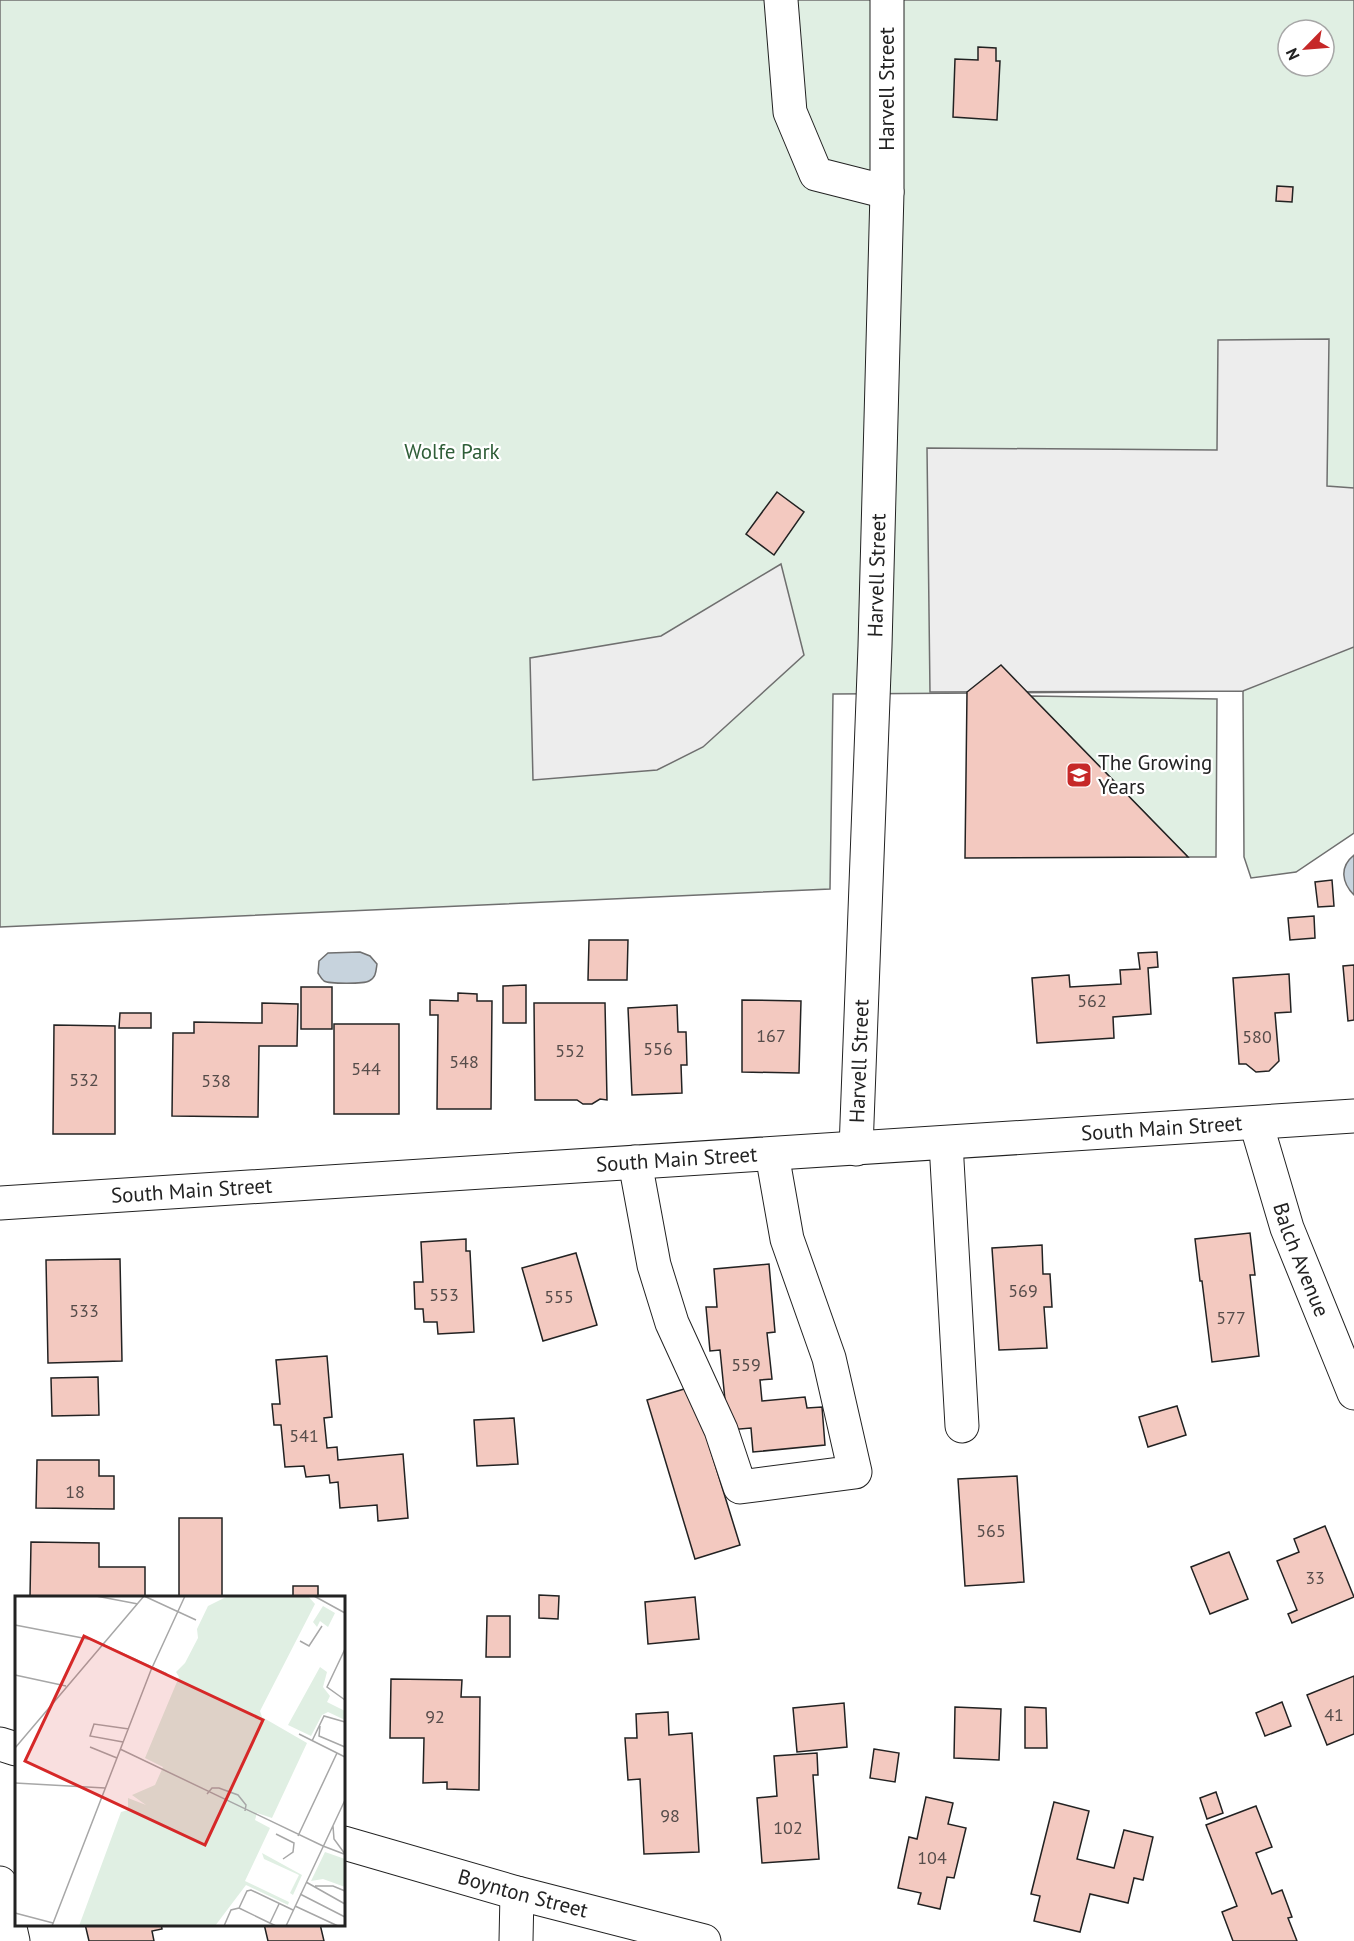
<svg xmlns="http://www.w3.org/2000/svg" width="1354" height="1941" viewBox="0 0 1354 1941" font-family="'PT Sans',sans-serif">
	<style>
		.green { fill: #e0efe3; stroke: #6f6f6f; stroke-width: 1.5; fill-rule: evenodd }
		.parking { fill: #ededed; stroke: #6f6f6f; stroke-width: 1.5 }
		.water { fill: #c7d3dd; stroke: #6f6f6f; stroke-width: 1.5 }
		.building { fill: #f3c9c0; stroke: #222; stroke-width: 1.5 }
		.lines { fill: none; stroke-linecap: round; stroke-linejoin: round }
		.minor-casing { stroke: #222; stroke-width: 35 }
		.major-casing { stroke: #222; stroke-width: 35 }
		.minor { stroke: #fff; stroke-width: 33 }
		.major { stroke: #fff; stroke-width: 33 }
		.labels { text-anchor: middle; stroke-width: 4.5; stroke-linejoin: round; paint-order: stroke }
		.number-label { font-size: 18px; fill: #564c4a }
		.street-label { font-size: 21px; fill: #222; stroke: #fff }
		.park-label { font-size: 21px; fill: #2f5e38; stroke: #fff }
		.poi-label { font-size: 21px; fill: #222; stroke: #fff; text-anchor: start }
		.inset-road { fill: none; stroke: #a7a7a7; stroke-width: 1.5 }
		.view { fill: #d62828; fill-opacity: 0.15; stroke: #d62828; stroke-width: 3 }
		.inset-edge { fill: none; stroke: #222; stroke-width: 3 }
	</style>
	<rect width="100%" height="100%" fill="#fff"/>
	<!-- green -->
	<g class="green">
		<path d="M0,0H1354V833L1296,872L1251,878L1244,857L1243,691L833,694L830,889L0,927ZM1288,30H1324V66H1288Z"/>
		<polygon points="1031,696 1217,699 1216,857 1188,857"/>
	</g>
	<!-- parking -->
	<g class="parking">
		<polygon points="1329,339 1327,486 1354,488 1354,647 1243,691 930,692 927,448 1217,450 1218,340"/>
		<polygon points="781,564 804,655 703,747 657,770 533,780 530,658 661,636"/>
	</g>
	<!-- water -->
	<g class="water">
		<path d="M1354,855V895C1342,883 1339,867 1354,855Z"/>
		<path d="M360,952L370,956L377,964C376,971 376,978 369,981C364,984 329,984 324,981C321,979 320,976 318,973L319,961L328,953Z"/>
	</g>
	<!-- building -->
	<g class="building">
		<polygon points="978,47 996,48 996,61 1000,61 997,120 953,117 955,59 978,60"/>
		<polygon points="1277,186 1293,187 1292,202 1276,201"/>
		<polygon points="777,492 804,512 774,555 746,534"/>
		<polygon points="1001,665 1031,696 1188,857 965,858 967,692"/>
		<polygon points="1332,880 1334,906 1318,907 1315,882"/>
		<polygon points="1314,916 1315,938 1290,940 1288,918"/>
		<polygon points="589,940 628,940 627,980 588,980"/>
		<polygon points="1157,952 1158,967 1148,968 1151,1014 1113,1017 1114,1038 1037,1043 1032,978 1069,975 1070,987 1121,984 1120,970 1140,969 1138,953"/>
		<polygon points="1354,965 1354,1020 1348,1021 1343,966"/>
		<polygon points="1289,974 1291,1012 1275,1013 1279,1061 1269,1071 1256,1072 1246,1064 1239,1064 1233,978"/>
		<polygon points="526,985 526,1023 503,1023 503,986"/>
		<rect x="301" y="987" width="31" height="42"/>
		<polygon points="458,993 477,994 477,1001 492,1001 491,1109 437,1109 438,1015 430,1015 430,1000 458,1001"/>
		<polygon points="742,1000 801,1001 799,1073 742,1072"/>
		<polygon points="262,1003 298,1004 297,1046 259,1046 258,1117 172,1116 173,1033 194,1033 194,1022 262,1023"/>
		<polygon points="534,1003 605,1003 607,1100 600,1099 592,1104 583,1104 577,1100 535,1100"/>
		<polygon points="677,1005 678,1032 686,1032 687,1065 681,1065 682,1093 632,1095 628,1008"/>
		<polygon points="120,1013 151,1013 151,1028 119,1028"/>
		<rect x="334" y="1024" width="65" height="90"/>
		<polygon points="54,1025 115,1026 115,1134 53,1134"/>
		<polygon points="1250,1233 1255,1275 1250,1275 1259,1356 1212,1362 1202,1281 1200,1281 1195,1239"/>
		<polygon points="466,1239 466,1251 470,1251 474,1332 438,1334 437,1322 424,1322 423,1309 415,1309 414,1282 423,1282 421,1242"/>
		<polygon points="1042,1245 1043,1274 1050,1274 1052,1307 1044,1307 1047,1348 999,1350 992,1248"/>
		<polygon points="576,1253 597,1325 543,1341 522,1268"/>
		<polygon points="120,1259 122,1361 48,1363 46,1260"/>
		<polygon points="769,1264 775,1332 767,1333 772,1379 760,1380 762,1401 805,1397 807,1408 822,1407 825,1445 753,1452 751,1428 728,1430 720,1350 710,1351 706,1307 717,1307 714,1269"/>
		<polygon points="327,1356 332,1417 324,1418 327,1448 337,1447 338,1460 403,1454 408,1518 378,1521 377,1505 340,1508 338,1482 330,1483 329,1475 306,1477 304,1466 285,1467 281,1425 274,1425 272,1404 280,1404 276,1360"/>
		<polygon points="98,1377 99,1415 52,1416 51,1378"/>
		<polygon points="691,1387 740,1545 695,1559 647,1400"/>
		<polygon points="1177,1406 1186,1435 1148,1447 1139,1417"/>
		<polygon points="514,1418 518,1464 477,1466 474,1420"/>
		<polygon points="37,1460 99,1460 99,1476 114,1476 114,1509 36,1508"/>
		<polygon points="1017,1476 1024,1582 965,1586 958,1479"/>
		<rect x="179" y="1518" width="43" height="80"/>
		<polygon points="1325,1526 1354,1597 1292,1623 1288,1614 1297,1610 1277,1561 1299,1552 1294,1539"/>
		<polygon points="31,1542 99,1543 99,1567 145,1567 145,1598 30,1597"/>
		<polygon points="1229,1552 1248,1599 1210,1614 1191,1567"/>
		<rect x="293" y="1586" width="25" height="12"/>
		<polygon points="539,1595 559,1596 558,1619 539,1618"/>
		<polygon points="695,1597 699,1639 648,1644 645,1602"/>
		<polygon points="487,1616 510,1616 510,1657 486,1657"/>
		<polygon points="1354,1676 1354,1734 1327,1745 1307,1695"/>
		<polygon points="391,1679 462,1680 461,1697 480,1697 479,1790 447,1789 447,1782 423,1783 424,1738 390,1738"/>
		<polygon points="1282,1702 1291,1726 1265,1736 1256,1713"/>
		<polygon points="844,1703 847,1747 797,1752 793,1708"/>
		<polygon points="955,1707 1001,1709 999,1760 954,1758"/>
		<polygon points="1025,1707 1046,1708 1047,1748 1025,1748"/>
		<polygon points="668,1712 669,1735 692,1733 699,1852 644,1854 640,1779 628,1780 625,1738 637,1738 636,1714"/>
		<polygon points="874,1749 899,1753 895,1782 870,1778"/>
		<polygon points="817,1753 818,1775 813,1775 819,1859 762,1863 757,1798 777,1796 774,1756"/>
		<polygon points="1216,1792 1223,1813 1207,1819 1200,1798"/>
		<polygon points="926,1797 953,1803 948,1824 966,1828 954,1878 947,1877 940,1909 918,1904 921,1893 898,1888 909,1837 917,1839"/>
		<polygon points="1054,1802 1089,1811 1077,1859 1114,1868 1124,1830 1153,1837 1143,1880 1134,1878 1128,1903 1090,1894 1080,1932 1034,1921 1040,1896 1031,1894"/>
		<polygon points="1256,1806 1272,1847 1256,1853 1272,1894 1282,1890 1292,1917 1288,1918 1297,1941 1233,1941 1222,1912 1237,1906 1206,1825"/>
		<polygon points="85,1924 161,1924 162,1929 152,1931 154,1941 89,1941"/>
		<polygon points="264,1924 320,1924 324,1941 268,1941"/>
	</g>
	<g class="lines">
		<!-- minor casing -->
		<g class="minor-casing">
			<g id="minor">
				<polyline points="781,0 790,112 816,174 887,192"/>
				<path id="s1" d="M1256,1123L1287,1228L1354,1393"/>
				<polyline points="946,1143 962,1426"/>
				<path id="s2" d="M856,1149L875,646L887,192V0"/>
				<polyline points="635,1162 654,1265 672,1323 721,1430 740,1487 855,1472 829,1358 787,1239 772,1154"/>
				<polyline points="0,1744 16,1749"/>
				<path id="s3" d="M344,1843L517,1893L704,1941"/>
				<polyline points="0,1883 13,1941"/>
				<polyline points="516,1941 517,1893"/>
			</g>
		</g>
		<!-- major casing -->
		<g class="major-casing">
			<g id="major">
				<path id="s4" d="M0,1203L1354,1116"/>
			</g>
		</g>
		<!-- minor -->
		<use href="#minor" class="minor"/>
		<!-- major -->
		<use href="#major" class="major"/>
	</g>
	<!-- icons -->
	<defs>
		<g id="school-square" transform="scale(1.35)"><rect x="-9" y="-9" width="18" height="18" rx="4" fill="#c62828" stroke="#fff"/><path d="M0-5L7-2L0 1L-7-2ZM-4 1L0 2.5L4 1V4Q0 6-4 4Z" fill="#fff"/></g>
	</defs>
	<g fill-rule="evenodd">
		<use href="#school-square" x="1079" y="775"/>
	</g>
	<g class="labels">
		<!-- number labels -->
		<g class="number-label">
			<text x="1092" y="1007">562</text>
			<text x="771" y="1042">167</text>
			<text x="1257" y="1043">580</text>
			<text x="658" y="1055">556</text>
			<text x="570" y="1057">552</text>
			<text x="464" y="1068">548</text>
			<text x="366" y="1075">544</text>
			<text x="84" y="1086">532</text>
			<text x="216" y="1087">538</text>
			<text x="1023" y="1297">569</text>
			<text x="444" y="1301">553</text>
			<text x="559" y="1303">555</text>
			<text x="84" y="1317">533</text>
			<text x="1231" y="1324">577</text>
			<text x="746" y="1371">559</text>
			<text x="304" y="1442">541</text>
			<text x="75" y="1498">18</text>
			<text x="991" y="1537">565</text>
			<text x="1315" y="1584">33</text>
			<text x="1334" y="1721">41</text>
			<text x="435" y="1723">92</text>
			<text x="670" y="1822">98</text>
			<text x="788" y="1834">102</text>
			<text x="932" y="1864">104</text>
		</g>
		<!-- street labels -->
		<g class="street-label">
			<text transform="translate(887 89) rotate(-90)" y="7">Harvell Street</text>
			<text dy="7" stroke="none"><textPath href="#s2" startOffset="574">Harvell Street</textPath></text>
			<text dy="7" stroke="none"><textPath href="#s2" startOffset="88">Harvell Street</textPath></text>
			<text dy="7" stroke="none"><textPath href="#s4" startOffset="1164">South Main Street</textPath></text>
			<text dy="7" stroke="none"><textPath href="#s4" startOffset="678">South Main Street</textPath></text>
			<text dy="7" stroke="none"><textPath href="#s4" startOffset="192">South Main Street</textPath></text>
			<text dy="7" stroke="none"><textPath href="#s1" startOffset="144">Balch Avenue</textPath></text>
			<text dy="7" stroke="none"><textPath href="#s3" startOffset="186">Boynton Street</textPath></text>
		</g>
		<!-- park labels -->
		<g class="park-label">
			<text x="452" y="459">Wolfe Park</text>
		</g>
		<!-- poi labels -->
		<g class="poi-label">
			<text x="1098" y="770">The Growing<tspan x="1098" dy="24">Years</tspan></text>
		</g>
	</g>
	<!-- overview -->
	<g transform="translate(15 1596)">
		<rect width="330" height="330" fill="#fff"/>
		<path d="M213,0H293L300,8L245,115L247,121L292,147L257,222L242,217L240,224L255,232L230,285L274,306L273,309L231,289L200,330H64L106,216L113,214V202L131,209L117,199L140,189L148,171L130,162L164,81L161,76L170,67L183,42L182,33L193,10ZM308,10L320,17L313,31L305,25L302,31L298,26ZM305,71L312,76L308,91L315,100L312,106L330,115V124L313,116L307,119L296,140L273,129ZM310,256L330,263V291L308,283L296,285ZM247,257L287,279L278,299L275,297L284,279L249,263Z" fill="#e0efe3"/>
		<path class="inset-road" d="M81,0L123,8M129,0L181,24M299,0L330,17M0,29L78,44L152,78M285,45L294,50L307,30M330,53L312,91L330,104M0,79L51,90M305,130L304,140L330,151M284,138L330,161M297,145L309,120L330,126M108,146L75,140L79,128L114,133M75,151L102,162M0,152L129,0M105,153L308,250M0,187L90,192M192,198L197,192H204L223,199L231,209L230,215M318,230L319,243L330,258M261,238L279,247L278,256L268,263M283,240L322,157M308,250L329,258M291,286L330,308M300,290H318L330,295M285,298L330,321M280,310L323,330M224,312L232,295L236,294L278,314M224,312L261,330M0,317L38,327M255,327L264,308M37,330L136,74L170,0M209,330L216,314L224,312M271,330L330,204"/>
		<path class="view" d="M69,40L248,124L190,249L10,165Z"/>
		<rect width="330" height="330" class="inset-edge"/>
	</g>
	<!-- north arrow -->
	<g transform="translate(1306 48) rotate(245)"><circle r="28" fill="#ffffff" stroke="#a7a7a7" stroke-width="1.5"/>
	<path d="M0-4.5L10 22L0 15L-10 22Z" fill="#c62828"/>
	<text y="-9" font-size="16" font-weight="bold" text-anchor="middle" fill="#222222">N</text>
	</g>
</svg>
